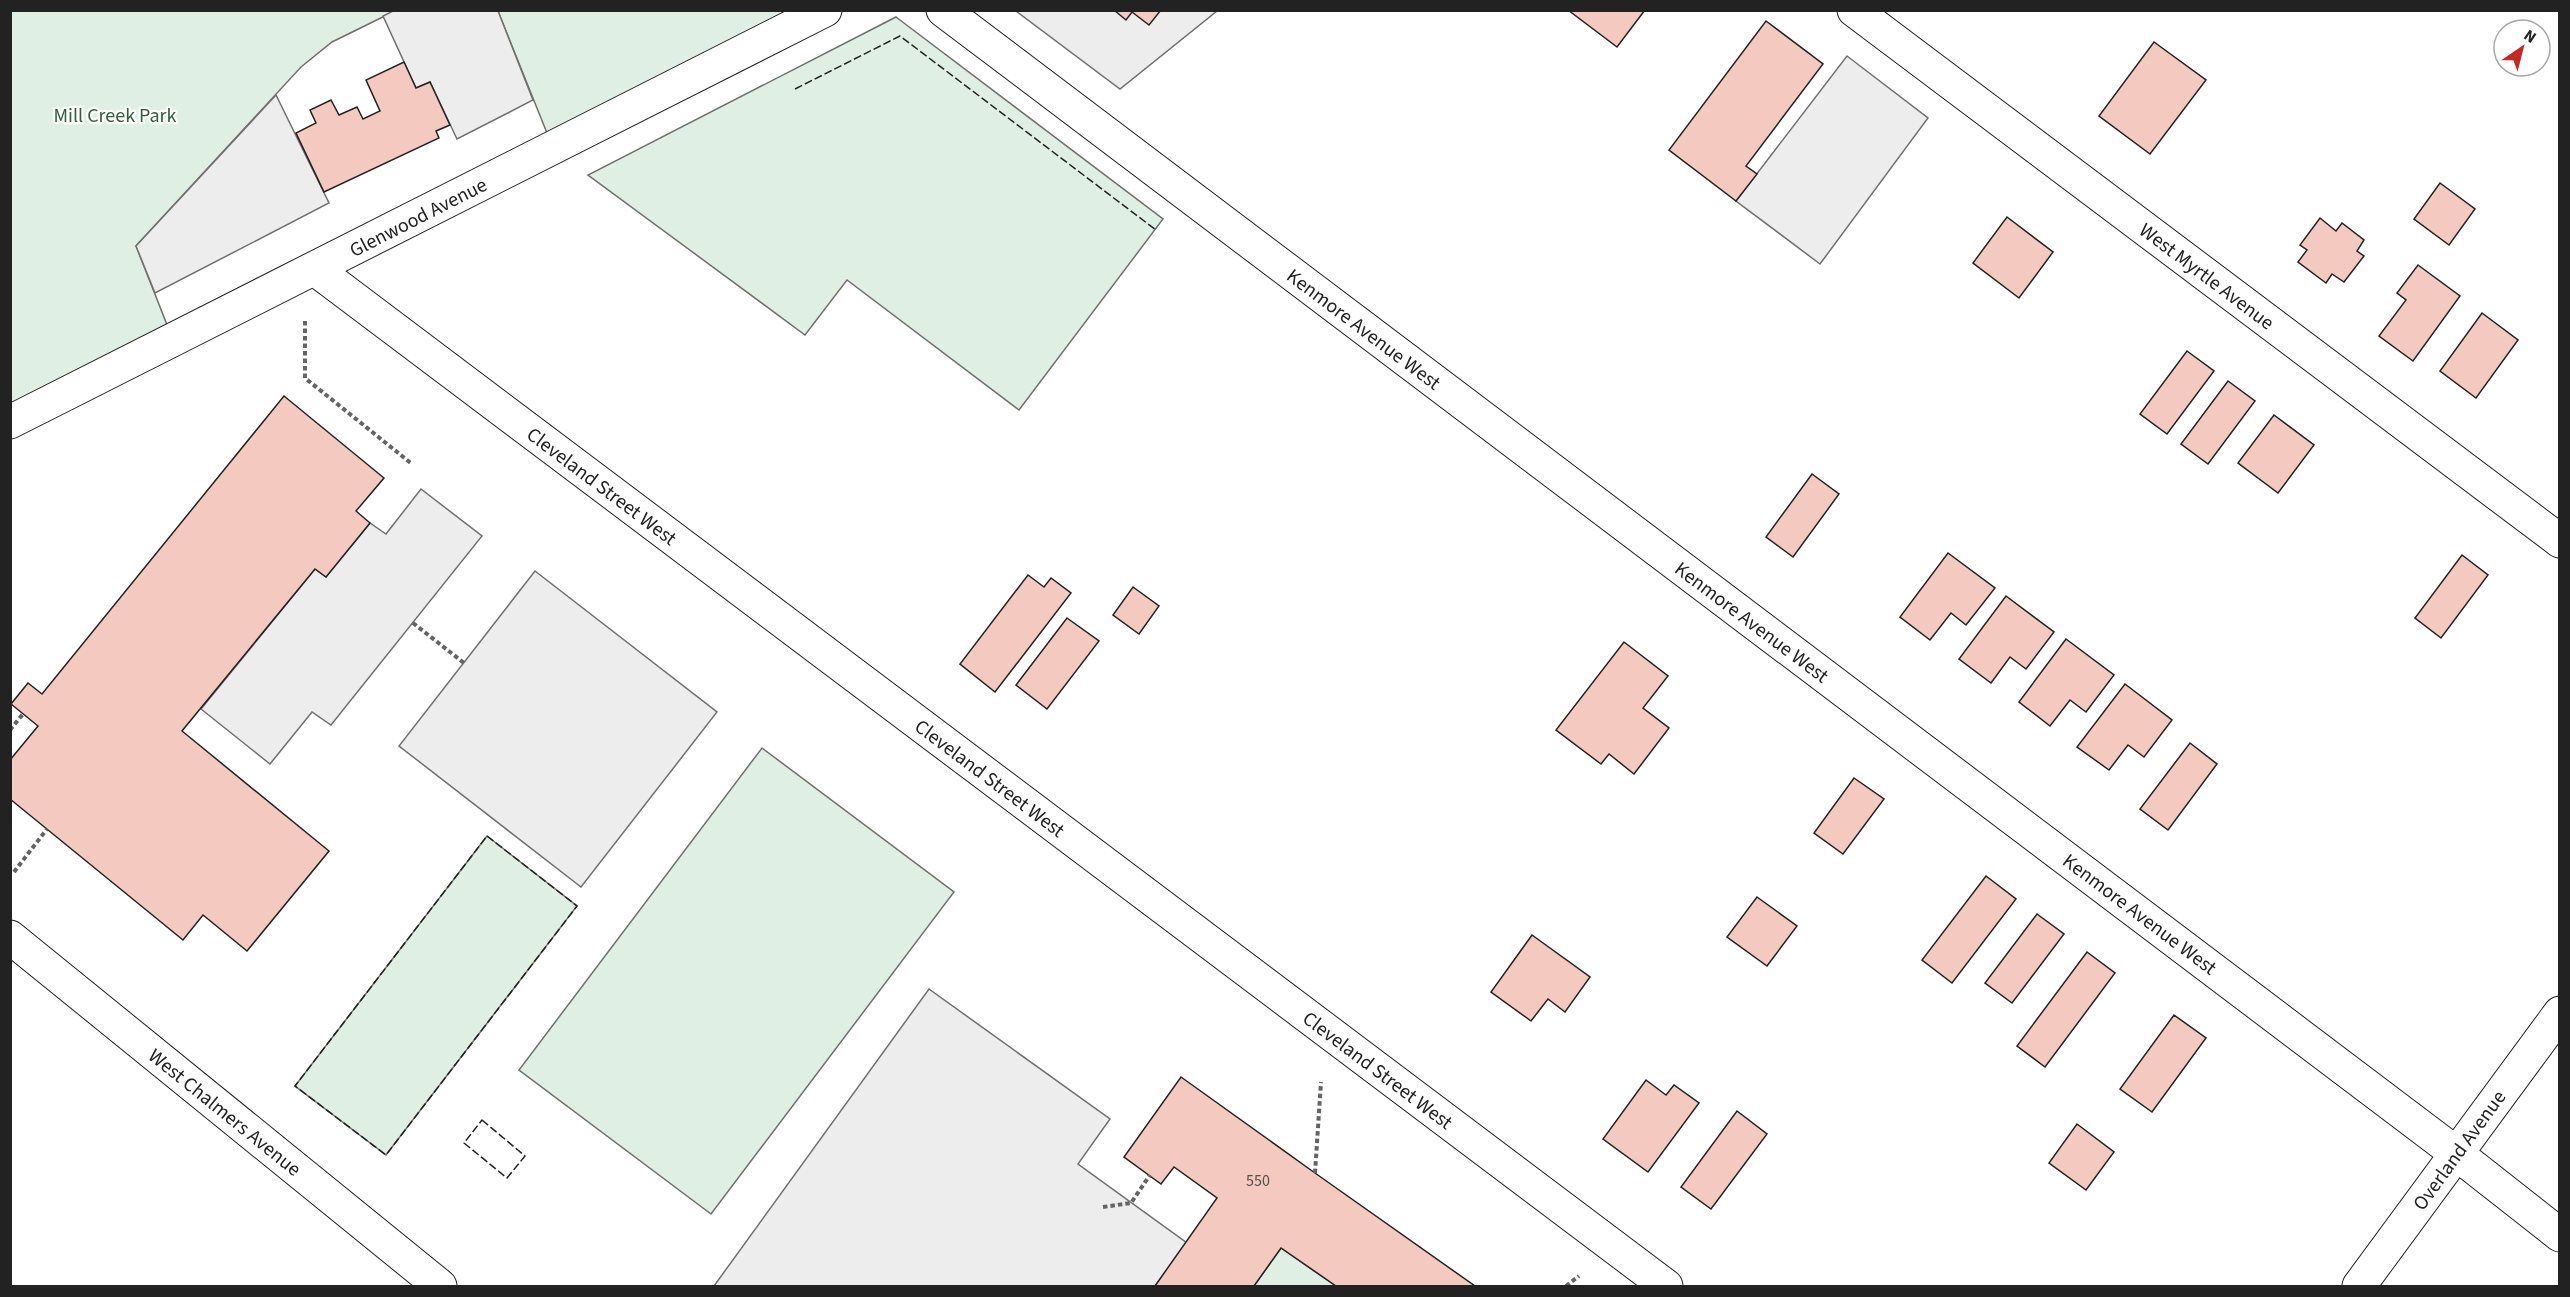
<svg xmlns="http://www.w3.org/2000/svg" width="2570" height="1297" viewBox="0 0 2570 1297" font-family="'Source Sans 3',sans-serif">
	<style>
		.green { fill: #e0efe3; stroke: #6f6f6f; stroke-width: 1.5 }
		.parking { fill: #ededed; stroke: #6f6f6f; stroke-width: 1.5 }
		.building { fill: #f3c9c0; stroke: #222; stroke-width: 1.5 }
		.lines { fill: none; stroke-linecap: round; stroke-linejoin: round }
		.minor-casing { stroke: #222; stroke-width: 35 }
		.secondary-casing { stroke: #222; stroke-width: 35 }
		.path { stroke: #646464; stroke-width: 4; stroke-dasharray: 4.5 3; stroke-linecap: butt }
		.minor { stroke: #fff; stroke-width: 33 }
		.secondary { stroke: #fff; stroke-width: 33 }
		.fence { stroke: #222; stroke-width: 1.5; stroke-dasharray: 8 3; stroke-linecap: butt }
		.labels { text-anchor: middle; stroke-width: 4.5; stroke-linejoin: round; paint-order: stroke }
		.number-label { font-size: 16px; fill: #564c4a }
		.park-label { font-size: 20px; fill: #2f5e38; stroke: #fff }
		.street-label { font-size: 20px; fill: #222; stroke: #fff }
	</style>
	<rect width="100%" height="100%" fill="#fff"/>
	<!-- green -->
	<g class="green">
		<polygon points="11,11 395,11 332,42 301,67 136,246 173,340 11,422"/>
		<polygon points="498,11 825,11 553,148"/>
		<polygon points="896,17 1163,219 1019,410 847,280 805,335 588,175"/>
		<polygon points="762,748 954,892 711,1214 519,1070"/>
		<polygon points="487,836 577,906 386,1155 295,1086"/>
		<polygon points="1281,1248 1336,1286 1254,1286"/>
	</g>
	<!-- parking -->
	<g class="parking">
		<polygon points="395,10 498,11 533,100 457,139 430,82 416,88 383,16"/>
		<polygon points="1016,11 1217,11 1120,89"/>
		<polygon points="1847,56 1928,118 1820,264 1736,201"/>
		<polygon points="276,95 329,203 155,293 136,246"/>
		<polygon points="421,489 482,536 331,725 312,712 270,764 201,709 315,569 326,577 370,523 386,534"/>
		<polygon points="535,571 717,712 581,887 399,746"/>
		<polygon points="929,989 1110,1119 1078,1164 1187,1243 1155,1286 714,1286"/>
	</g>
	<!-- building -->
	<g class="building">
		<polygon points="1114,10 1161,10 1149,25 1132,12 1126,20"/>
		<polygon points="1568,10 1645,10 1617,47"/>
		<polygon points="1766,21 1823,64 1746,166 1757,174 1736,201 1669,150"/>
		<polygon points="2154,42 2206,80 2150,154 2099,116"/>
		<polygon points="404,62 416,88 430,82 450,125 436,131 439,138 324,192 296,133 316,123 310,110 331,100 339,115 357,107 363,119 380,111 366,80"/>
		<polygon points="2440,183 2475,209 2449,245 2414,219"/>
		<polygon points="2007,217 2053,252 2019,298 1973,263"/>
		<polygon points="2320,218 2336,231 2342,223 2364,240 2357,251 2364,256 2344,282 2332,274 2326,283 2298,262 2307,250 2300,245"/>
		<polygon points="2418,265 2460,296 2413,361 2379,336 2406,300 2397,293"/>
		<polygon points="2482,313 2518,340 2476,398 2440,371"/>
		<polygon points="2187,351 2214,371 2167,434 2140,414"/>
		<polygon points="2228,381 2255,401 2208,464 2181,444"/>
		<polygon points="284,396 384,478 356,511 370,523 326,577 315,569 182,731 329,851 247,951 203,915 183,940 10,799 10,760 38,726 11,704 28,683 42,694"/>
		<polygon points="2274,415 2314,445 2278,493 2238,463"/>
		<polygon points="1812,474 1839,494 1793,557 1766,537"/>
		<polygon points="1948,553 1995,588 1966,625 1951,613 1930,640 1900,617"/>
		<polygon points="2462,555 2488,575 2441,638 2415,618"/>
		<polygon points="1028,575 1044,587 1051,578 1071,593 995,692 960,664"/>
		<polygon points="1133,587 1159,606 1139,634 1113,615"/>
		<polygon points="2006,596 2054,632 2026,669 2010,657 1991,683 1959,659"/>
		<polygon points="1067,618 1099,641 1047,709 1016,685"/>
		<polygon points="2066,639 2114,675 2086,712 2070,700 2050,726 2019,702"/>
		<polygon points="1624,642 1668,676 1643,708 1669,728 1634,774 1609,754 1601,764 1556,730"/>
		<polygon points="2125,684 2172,720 2144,757 2128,745 2109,770 2077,747"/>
		<polygon points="2190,743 2217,764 2168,830 2140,809"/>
		<polygon points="1854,778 1884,799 1843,854 1814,833"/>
		<polygon points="1986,876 2016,899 1952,983 1922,960"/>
		<polygon points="1757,897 1797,926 1767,966 1727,937"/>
		<polygon points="2037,914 2064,934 2012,1003 1985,983"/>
		<polygon points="1532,935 1590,977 1565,1012 1548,999 1531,1021 1491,992"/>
		<polygon points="2087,952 2115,973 2045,1067 2017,1046"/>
		<polygon points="2174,1015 2206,1038 2152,1112 2120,1089"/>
		<polygon points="1181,1077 1315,1173 1475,1286 1336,1286 1281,1248 1254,1286 1155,1286 1217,1198 1174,1167 1161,1184 1124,1157"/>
		<polygon points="1646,1080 1666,1095 1674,1085 1699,1103 1648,1172 1603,1139"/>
		<polygon points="1737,1111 1767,1134 1711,1209 1681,1187"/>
		<polygon points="2077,1124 2114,1152 2086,1190 2049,1163"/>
	</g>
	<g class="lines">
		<!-- minor casing -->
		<g class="minor-casing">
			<g id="minor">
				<polyline points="943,10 2457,1154 2560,1235"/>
				<polyline points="1854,10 2560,541"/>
				<polyline points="315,269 1666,1286"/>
				<polyline points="10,937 440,1286"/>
				<polyline points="2359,1286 2560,1013"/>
			</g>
		</g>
		<!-- secondary casing -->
		<g class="secondary-casing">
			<polyline id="secondary" points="10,422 825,10"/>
		</g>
		<!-- path -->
		<g class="path">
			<polyline points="305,321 305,378 412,464"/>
			<polyline points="413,623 464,663"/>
			<polyline points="10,730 23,714"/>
			<polyline points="14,872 47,829"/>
			<polyline points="1315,1173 1321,1082"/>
			<polyline points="1103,1207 1131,1203 1150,1175"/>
			<polyline points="1566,1286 1579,1276"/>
		</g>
		<!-- minor -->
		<use href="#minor" class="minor"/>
		<!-- secondary -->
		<use href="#secondary" class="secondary"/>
		<!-- fence -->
		<g class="fence">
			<polyline points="795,89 900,36 1156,230"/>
			<polygon points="487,836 577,906 386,1155 295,1086"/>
			<polygon points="482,1120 525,1156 507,1178 464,1143"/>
		</g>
	</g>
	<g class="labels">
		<!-- number labels -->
		<g class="number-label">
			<text x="1258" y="1186">550</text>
		</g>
		<!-- park labels -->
		<g class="park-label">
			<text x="115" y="122">Mill Creek Park</text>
		</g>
		<!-- street labels -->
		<g class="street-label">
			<text transform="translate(418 217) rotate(-27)" y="7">Glenwood Avenue</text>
			<text transform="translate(2207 276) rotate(37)" y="7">West Myrtle Avenue</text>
			<text transform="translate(1364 329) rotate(37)" y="7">Kenmore Avenue West</text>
			<text transform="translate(602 486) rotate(37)" y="7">Cleveland Street West</text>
			<text transform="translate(1752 622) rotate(37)" y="7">Kenmore Avenue West</text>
			<text transform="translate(990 778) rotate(37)" y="7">Cleveland Street West</text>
			<text transform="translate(2140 914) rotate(37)" y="7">Kenmore Avenue West</text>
			<text transform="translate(1378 1070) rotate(37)" y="7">Cleveland Street West</text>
			<text transform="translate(225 1112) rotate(39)" y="7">West Chalmers Avenue</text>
			<text transform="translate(2459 1150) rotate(-54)" y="7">Overland Avenue</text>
		</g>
	</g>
	<!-- border -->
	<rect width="2570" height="1297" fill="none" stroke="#222222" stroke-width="24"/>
	<!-- north arrow -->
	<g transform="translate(2522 48) rotate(35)"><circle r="28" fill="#ffffff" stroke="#a7a7a7" stroke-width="1.5"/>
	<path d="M0-4.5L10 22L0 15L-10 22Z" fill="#c62828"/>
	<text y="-9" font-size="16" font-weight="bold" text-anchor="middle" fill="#222222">N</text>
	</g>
</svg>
